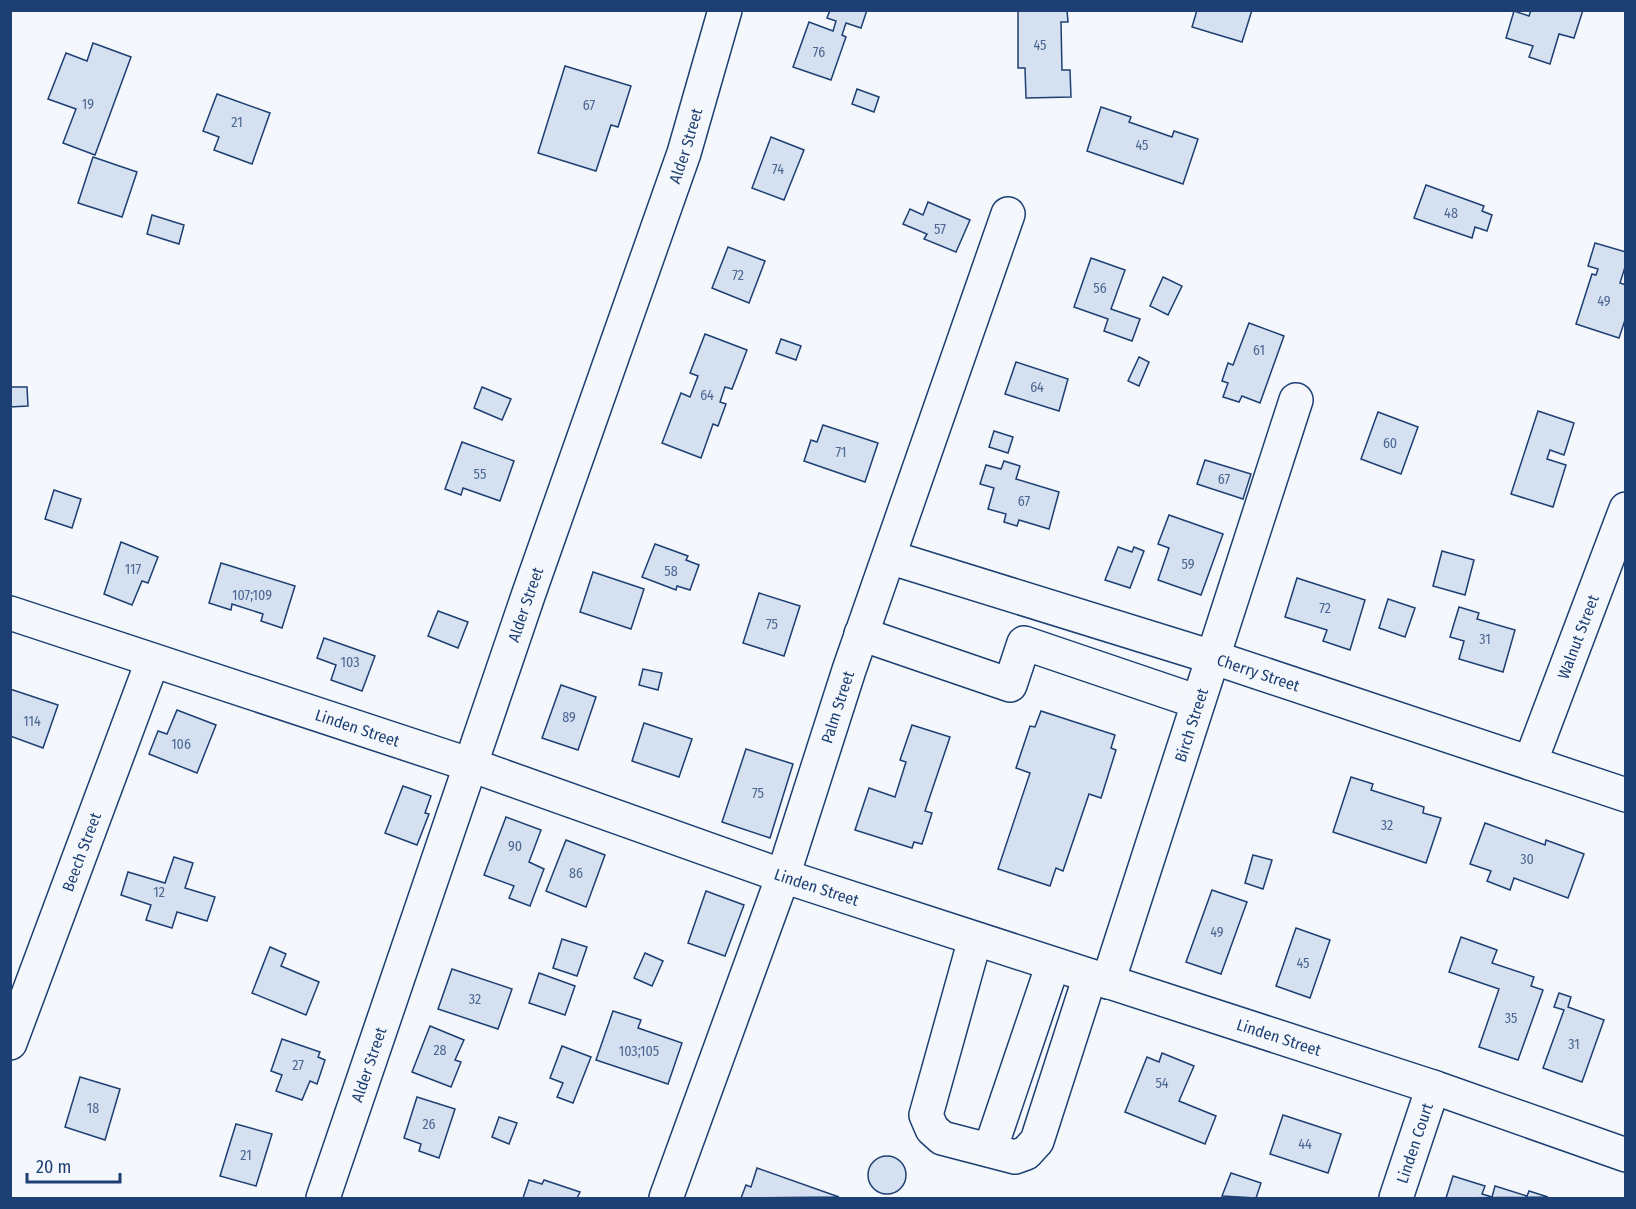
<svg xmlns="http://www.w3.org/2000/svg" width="1636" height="1209" viewBox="0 0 1636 1209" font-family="'Fira Sans Condensed',sans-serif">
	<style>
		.building { fill: #d5e0f0; stroke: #1d3f73; stroke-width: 1.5 }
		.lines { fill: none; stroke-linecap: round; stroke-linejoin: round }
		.minor-casing { stroke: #1d3f73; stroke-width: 36 }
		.minor { stroke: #f4f7fb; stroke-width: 33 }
		.labels { text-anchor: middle; stroke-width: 4.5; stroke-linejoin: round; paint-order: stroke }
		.number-label { font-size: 14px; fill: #4b6792 }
		.street-label { font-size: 16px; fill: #1d3f73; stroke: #f4f7fb }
	</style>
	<rect width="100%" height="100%" fill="#f4f7fb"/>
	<!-- building -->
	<g class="building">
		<polygon points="830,10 867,10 861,28 846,23 842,35 846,37 831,80 793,67 809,22 833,31 836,21 827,18"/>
		<polygon points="1018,10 1067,10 1068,22 1061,22 1062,70 1070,70 1071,97 1026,98 1025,68 1018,68"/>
		<polygon points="1197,10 1252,10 1242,42 1192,27"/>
		<polygon points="1531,10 1583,10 1574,38 1559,34 1550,64 1529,57 1533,46 1506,38 1514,11 1529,16"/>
		<polygon points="93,43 131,57 95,155 63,143 76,109 48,99 66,53 87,61"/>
		<polygon points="565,66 631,86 618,127 611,125 596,171 538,153"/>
		<polygon points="857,89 879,97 874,112 852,104"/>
		<polygon points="217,94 270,113 252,164 214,150 219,137 203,131"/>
		<polygon points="1101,107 1131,117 1129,122 1172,137 1174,131 1198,139 1183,184 1087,151"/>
		<polygon points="771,137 804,150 784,200 752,188"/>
		<polygon points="93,157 137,172 122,217 78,203"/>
		<polygon points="1426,185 1484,206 1482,211 1492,215 1487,231 1475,227 1472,238 1414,218"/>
		<polygon points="928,202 970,220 956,252 924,239 927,234 903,224 910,209 923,215"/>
		<polygon points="152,215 184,225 179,244 147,234"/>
		<polygon points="1595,243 1626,252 1626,264 1620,283 1626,285 1626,317 1619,338 1576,324 1592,274 1596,275 1598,269 1588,266"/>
		<polygon points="728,247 765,261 749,303 712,288"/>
		<polygon points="1091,258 1125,270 1111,309 1140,319 1132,341 1104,331 1108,319 1074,307"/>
		<polygon points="1163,277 1182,286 1168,315 1150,306"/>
		<polygon points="1249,323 1284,336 1260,403 1242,396 1239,402 1223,397 1228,383 1222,381 1228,363 1233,365"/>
		<polygon points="705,334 747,350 732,389 725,387 720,402 726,404 718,426 713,424 701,458 662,443 681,393 690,397 698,376 690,373"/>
		<polygon points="781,339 801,346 796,360 776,353"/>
		<polygon points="1139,357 1149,362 1139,386 1128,381"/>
		<polygon points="1016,362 1068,379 1059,411 1005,394"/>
		<polygon points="10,387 27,387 28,406 10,407"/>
		<polygon points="482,387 511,399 502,420 474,408"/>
		<polygon points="1538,411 1574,423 1564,455 1550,450 1547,459 1566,465 1553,507 1511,494"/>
		<polygon points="1378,412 1418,427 1401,474 1361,459"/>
		<polygon points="823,425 878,443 865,482 804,461 811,440 817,442"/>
		<polygon points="994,431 1013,437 1008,453 989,447"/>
		<polygon points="462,442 514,461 500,501 463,488 461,495 445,489"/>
		<polygon points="1205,460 1251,474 1243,499 1197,484"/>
		<polygon points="1004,461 1020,466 1016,479 1059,492 1049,529 1019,520 1017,526 1004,522 1006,514 988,509 994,488 980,484 986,465 1001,469"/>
		<polygon points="54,490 81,499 72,528 45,519"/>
		<polygon points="1169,515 1223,534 1201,595 1158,580 1169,548 1158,544"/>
		<polygon points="121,542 158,557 148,583 142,581 132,605 104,594"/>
		<polygon points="655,544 688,556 686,560 699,565 690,590 677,586 676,590 642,577"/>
		<polygon points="1118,547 1132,552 1134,547 1144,551 1130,588 1105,580"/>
		<polygon points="1442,551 1474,560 1465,595 1433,586"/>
		<polygon points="221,563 295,586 282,628 261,621 263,614 232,604 231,610 209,603"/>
		<polygon points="593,572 644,589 631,629 580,612"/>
		<polygon points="1297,578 1365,600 1350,650 1323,641 1327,630 1285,617"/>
		<polygon points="759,593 800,606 784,656 743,643"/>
		<polygon points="1388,599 1415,608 1405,637 1379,628"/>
		<polygon points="1459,607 1479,613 1477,619 1515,630 1503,672 1459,659 1464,641 1450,637"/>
		<polygon points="438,611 468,622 458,648 428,636"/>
		<polygon points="324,638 375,656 362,691 331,680 336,665 317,658"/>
		<polygon points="643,669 662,673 658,690 639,685"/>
		<polygon points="561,685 596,697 578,750 542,738"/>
		<polygon points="10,689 58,705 43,748 10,736"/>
		<polygon points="177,710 216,725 197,773 149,754 158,731 167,734"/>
		<polygon points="1041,711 1115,735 1111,748 1116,750 1101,798 1089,794 1063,871 1056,868 1050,886 998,869 1030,773 1016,768 1030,726 1035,727"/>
		<polygon points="644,723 692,739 679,777 632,761"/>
		<polygon points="912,725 950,737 925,811 932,813 922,844 914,842 912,848 855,830 869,788 895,797 906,762 900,760"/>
		<polygon points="746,749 793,764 770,838 722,822"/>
		<polygon points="1351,777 1373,784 1371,790 1424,807 1423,813 1441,818 1426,863 1333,832"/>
		<polygon points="403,786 431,796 425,813 429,814 417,845 385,833"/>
		<polygon points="506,817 541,830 529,862 544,869 530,906 509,898 514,886 484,875"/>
		<polygon points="1485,823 1545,845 1546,840 1584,854 1568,898 1514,878 1510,890 1487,881 1491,871 1470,864"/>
		<polygon points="566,840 605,855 586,907 546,891"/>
		<polygon points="1253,855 1272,860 1263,889 1245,883"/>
		<polygon points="174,857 193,863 185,888 215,897 207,921 177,912 172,928 146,920 151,905 121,895 128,872 165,883"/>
		<polygon points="1212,890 1247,902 1221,974 1186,962"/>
		<polygon points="706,891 744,905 725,956 688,943"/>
		<polygon points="1296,928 1330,940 1310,998 1276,986"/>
		<polygon points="1461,937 1497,950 1492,963 1534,977 1531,986 1543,990 1518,1060 1479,1047 1499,989 1449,972"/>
		<polygon points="562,939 587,947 577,976 553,968"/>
		<polygon points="270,947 286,954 281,966 319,982 306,1015 252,993"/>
		<polygon points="645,953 663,961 652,986 634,978"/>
		<polygon points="452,969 512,989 498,1029 438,1009"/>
		<polygon points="539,973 575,986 565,1015 529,1003"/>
		<polygon points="1559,993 1571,997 1568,1007 1604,1020 1582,1082 1543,1068 1564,1010 1554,1007"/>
		<polygon points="613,1011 641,1020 638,1028 682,1043 668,1084 596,1060"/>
		<polygon points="430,1026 464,1040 455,1060 461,1062 451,1087 412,1072"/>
		<polygon points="282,1039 320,1052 318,1057 325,1060 317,1084 310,1081 302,1100 276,1091 282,1075 271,1071"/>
		<polygon points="562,1046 591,1057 573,1103 557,1097 563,1083 550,1078"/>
		<polygon points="1162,1053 1194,1066 1179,1101 1216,1116 1205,1144 1125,1112 1147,1057 1159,1062"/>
		<polygon points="80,1077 120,1089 105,1140 65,1127"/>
		<polygon points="417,1097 455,1109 439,1158 419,1151 421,1144 404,1138"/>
		<polygon points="1283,1115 1341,1134 1328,1173 1270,1154"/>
		<polygon points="499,1117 517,1123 509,1144 492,1137"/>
		<polygon points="236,1124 272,1134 256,1186 220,1176"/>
		<circle cx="887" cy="1175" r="19"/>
		<polygon points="757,1168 839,1197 741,1198 746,1185 751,1187"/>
		<polygon points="1231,1173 1261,1183 1256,1198 1222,1196"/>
		<polygon points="1453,1176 1485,1186 1482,1194 1492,1197 1495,1186 1527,1196 1529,1191 1548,1197 1446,1198"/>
		<polygon points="529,1180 542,1184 544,1180 580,1192 577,1198 523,1198"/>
	</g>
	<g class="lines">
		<!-- minor casing -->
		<g class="minor-casing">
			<g id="minor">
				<path id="s1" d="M889,557L1212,657L1626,795"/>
				<path id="s2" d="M10,613L471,765L783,876L1433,1087L1626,1155"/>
				<polyline points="861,634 1010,685 1024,643 1198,702"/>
				<path id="s3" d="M1530,763L1626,509"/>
				<polyline points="975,939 926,1115 932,1129 942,1138 1015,1157 1026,1153 1037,1141 1090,976"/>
				<path id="s4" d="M1108,982L1296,400"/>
				<path id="s5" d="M10,1043L152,662"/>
				<polyline points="990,1150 1053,964"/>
				<path id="s6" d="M323,1198L529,593L684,153L725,10"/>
				<path id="s7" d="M666,1198L783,876L849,670L1008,214"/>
				<path id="s8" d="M1396,1198L1433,1087"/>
			</g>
		</g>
		<!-- minor -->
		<use href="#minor" class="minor"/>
	</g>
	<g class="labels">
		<!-- number labels -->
		<g class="number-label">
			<text x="1040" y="50">45</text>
			<text x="819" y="57">76</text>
			<text x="88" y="109">19</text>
			<text x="589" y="110">67</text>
			<text x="237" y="127">21</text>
			<text x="1142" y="150">45</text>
			<text x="778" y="174">74</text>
			<text x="1451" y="218">48</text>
			<text x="940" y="234">57</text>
			<text x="738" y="280">72</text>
			<text x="1100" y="293">56</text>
			<text x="1604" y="306">49</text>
			<text x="1259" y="355">61</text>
			<text x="1037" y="392">64</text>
			<text x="707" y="400">64</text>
			<text x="1390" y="448">60</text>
			<text x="841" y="457">71</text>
			<text x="480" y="479">55</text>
			<text x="1224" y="484">67</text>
			<text x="1024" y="506">67</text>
			<text x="1188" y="569">59</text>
			<text x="133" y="574">117</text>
			<text x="671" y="576">58</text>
			<text x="252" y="600">107;109</text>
			<text x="1325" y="613">72</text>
			<text x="772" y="629">75</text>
			<text x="1485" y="644">31</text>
			<text x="350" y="667">103</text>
			<text x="569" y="722">89</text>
			<text x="32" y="726">114</text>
			<text x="181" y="749">106</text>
			<text x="758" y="798">75</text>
			<text x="1387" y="830">32</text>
			<text x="515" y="851">90</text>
			<text x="1527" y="864">30</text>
			<text x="576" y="878">86</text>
			<text x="159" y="897">12</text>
			<text x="1217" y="937">49</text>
			<text x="1303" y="968">45</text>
			<text x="475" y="1004">32</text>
			<text x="1511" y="1023">35</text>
			<text x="1574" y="1049">31</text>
			<text x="440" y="1055">28</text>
			<text x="639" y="1056">103;105</text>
			<text x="298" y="1070">27</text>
			<text x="1162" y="1088">54</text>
			<text x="93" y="1113">18</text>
			<text x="429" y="1129">26</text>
			<text x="1305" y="1149">44</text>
			<text x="246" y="1160">21</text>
		</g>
		<!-- street labels -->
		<g class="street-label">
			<text dy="6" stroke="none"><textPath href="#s6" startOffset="1113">Alder Street</textPath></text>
			<text dy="6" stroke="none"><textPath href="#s6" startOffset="627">Alder Street</textPath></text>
			<text dy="6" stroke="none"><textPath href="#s3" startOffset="135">Walnut Street</textPath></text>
			<text dy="6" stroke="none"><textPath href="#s1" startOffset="387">Cherry Street</textPath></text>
			<text dy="6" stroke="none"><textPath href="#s7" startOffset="520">Palm Street</textPath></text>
			<text dy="6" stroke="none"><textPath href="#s4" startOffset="270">Birch Street</textPath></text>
			<text dy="6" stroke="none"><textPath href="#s2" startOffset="366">Linden Street</textPath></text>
			<text dy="6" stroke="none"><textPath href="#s5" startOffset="204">Beech Street</textPath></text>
			<text dy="6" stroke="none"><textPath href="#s2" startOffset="852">Linden Street</textPath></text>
			<text dy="6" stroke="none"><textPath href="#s2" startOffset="1338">Linden Street</textPath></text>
			<text dy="6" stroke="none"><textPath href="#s6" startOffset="141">Alder Street</textPath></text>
			<text dy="6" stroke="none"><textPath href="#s8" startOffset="58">Linden Court</textPath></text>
		</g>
	</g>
	<!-- border -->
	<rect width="1636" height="1209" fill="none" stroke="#1d3f73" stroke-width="24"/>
	<!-- scale -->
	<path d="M27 1173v9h93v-9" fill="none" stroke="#1d3f73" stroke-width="3"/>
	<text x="36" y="1173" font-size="18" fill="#1d3f73" stroke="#f4f7fb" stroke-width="4.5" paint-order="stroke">20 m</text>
</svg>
